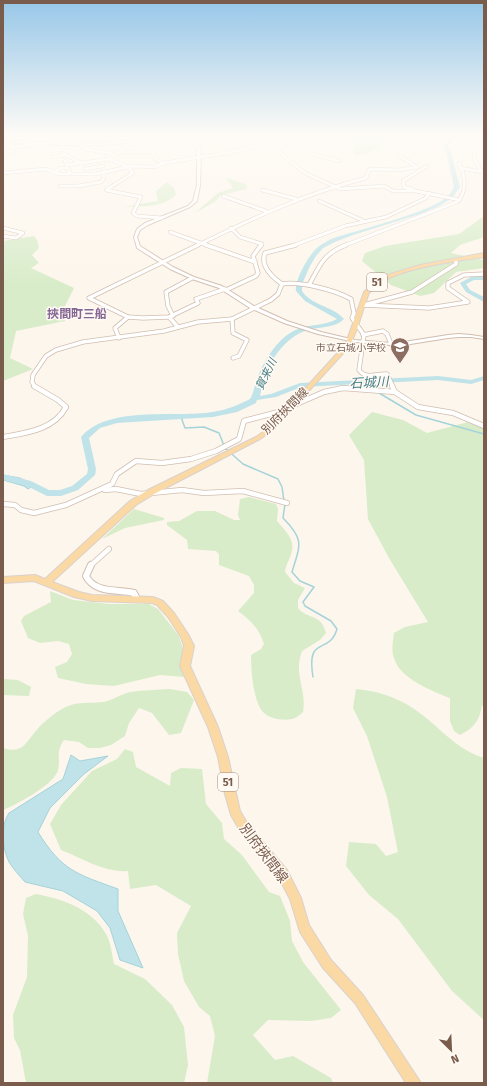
<svg xmlns="http://www.w3.org/2000/svg" width="487" height="1086" viewBox="0 0 487 1086" font-family="'Fira Sans','Noto Sans JP',sans-serif">
	<style>
		.green { fill: #d8ecc9 }
		.water { fill: #bfe3e8; stroke: #a5d3da }
		.lines { fill: none; stroke-linecap: round; stroke-linejoin: round }
		.stream-far1 { stroke: #a5d3da; stroke-width: 1 }
		.stream { stroke: #a5d3da; stroke-width: 1.5 }
		.river { fill: #bfe3e8; fill-rule: evenodd }
		.minor-far3-casing { stroke: #d1beb0; stroke-width: 4 }
		.minor-far2-casing { stroke: #d1beb0; stroke-width: 5 }
		.minor-far1-casing { stroke: #d1beb0; stroke-width: 6 }
		.minor-casing { stroke: #d1beb0; stroke-width: 8 }
		.tertiary-casing { stroke: #d1beb0; stroke-width: 2 }
		.secondary-casing { stroke: #d6c0b0; stroke-width: 2 }
		.primary-casing { stroke: #dad1cd; stroke-width: 2 }
		.minor-far3 { stroke: #fff; stroke-width: 3 }
		.minor-far2 { stroke: #fff; stroke-width: 3.5 }
		.minor-far1 { stroke: #fff; stroke-width: 4.5 }
		.minor { stroke: #fff; stroke-width: 6 }
		.tertiary { fill: #fff; fill-rule: evenodd }
		.secondary { fill: #fff; fill-rule: evenodd }
		.primary { fill: #fbd9a5; fill-rule: evenodd }
		.labels { text-anchor: middle; stroke-width: 3; stroke-linejoin: round; paint-order: stroke }
		.far-education-label { font-size: 10px; fill: #785e54; stroke: #fffaf3; text-anchor: end }
		.shield { fill: #fffaf3; stroke: #a28b7f; stroke-width: 1 }
		.shield-label { font-size: 11px; font-weight: bold; fill: #7a5c4d }
		.far-water-label { font-size: 11px; font-style: italic; fill: #437c86; stroke: #fffaf3 }
		.far-quarter-label { font-size: 12px; font-weight: bold; fill: #846695; stroke: #fffaf3 }
		.street-label { font-size: 12px; fill: #7a5c4d; stroke: #fffaf3 }
		.water-label { font-size: 13px; font-style: italic; fill: #437c86; stroke: #fffaf3 }
		.near-street-label { font-size: 14px; fill: #7a5c4d; stroke: #fffaf3 }
	</style>
	<rect width="100%" height="100%" fill="#fdf6ec"/>
	<!-- green -->
	<g class="green">
		<path d="M353,135H375L382,144C374,152 365,155 354,155L356,137Z"/>
		<polygon points="226,178 246,184 247,189 221,195 216,201 195,213 218,193 233,188"/>
		<path d="M167,182L174,188L176,194C166,208 140,206 123,207L158,201L156,191Z"/>
		<polygon points="484,216 484,237 460,245 451,253 484,260 484,268 456,272 434,293 420,296 391,285 362,261 365,253 385,246 459,234"/>
		<polygon points="34,236 37,240 39,248 32,255 39,263 31,268 74,288 64,308 65,321 16,331 10,358 33,369 3,381 3,241"/>
		<path d="M372,412L403,420L427,433L472,421L484,426V705L482,706C479,721 474,728 460,735L454,731L450,721V698C432,691 400,679 394,658C391,651 393,641 394,633L405,627L428,622L389,558L368,519L364,460L349,435Z"/>
		<path d="M249,497L276,504L278,509L277,521C283,528 295,539 292,550C291,558 286,563 285,572L294,583L305,588L298,600V608C308,620 321,613 326,633L320,640L302,651C293,675 307,689 303,712C300,715 296,718 292,719C284,721 269,719 263,712C253,701 251,669 251,655L261,649L264,644C259,628 250,620 238,611L254,593V585L249,576L219,565V554L216,551L188,549L187,540L167,525V522L179,521L197,511H215L234,520H240L238,515L240,499Z"/>
		<polygon points="134,509 164,518 164,520 125,528 102,539"/>
		<polygon points="50,591 73,600 109,604 149,604 158,609 179,636 183,649 181,665 184,677 160,675 114,686 86,684 58,678 55,667 67,662 72,654 69,644 58,641 40,643 28,638 21,621 24,616 51,602"/>
		<polygon points="3,679 18,680 31,687 29,696 3,695"/>
		<path d="M170,689L187,692L194,700L181,733L169,735L152,713L139,708L129,723L125,736L111,745L100,748H88L79,742L64,740C55,753 61,758 58,770C55,784 16,805 3,810V748C22,754 25,744 35,732C41,724 49,718 57,712C75,700 85,704 104,702C113,700 121,694 130,692C143,690 157,690 170,689Z"/>
		<path d="M356,689C387,692 408,702 431,722C447,736 463,752 484,758V1020L452,991L398,919L369,895L346,866L349,842L376,844L386,856L398,852L387,797L367,736L353,708Z"/>
		<path d="M125,749L133,752L136,767L170,786L171,773L181,768L202,769L206,804L222,823L224,839L242,855L269,892L280,896L290,921L292,941L303,962L341,1010L331,1018L311,1021L268,1020L253,1035L275,1060L293,1056L331,1078L333,1083H207L215,1036L210,1016L199,1007L184,981L178,954L177,933L191,906L156,885L130,889L128,871C105,873 82,858 61,850L50,824L61,805L92,771L117,759Z"/>
		<path d="M36,894C63,899 92,909 106,934C111,942 112,955 114,964L145,979L172,1005L184,1027L188,1065L184,1083H26L20,1050L14,1038L13,1015L27,977L28,936L23,914L26,898Z"/>
	</g>
	<!-- water -->
	<g class="water">
		<polygon points="3,475 20,478 34,485 28,489 24,486 3,480"/>
		<path d="M71,755L80,761L108,756L84,774L50,808L38,832C62,871 77,874 118,889V911L143,968L120,960L110,928L97,911L63,891L25,882C20,876 13,869 9,862C2,847 0,827 9,813L63,779Z"/>
	</g>
	<g class="lines">
		<!-- stream-far1 -->
		<polyline class="stream-far1" points="366,382 374,387"/>
		<!-- stream -->
		<g class="stream">
			<polyline points="372,386 377,389"/>
			<polyline points="379,393 416,415 484,434"/>
			<polyline points="181,417 185,428 204,427 219,433 225,448 243,464 278,479 282,487 284,501"/>
			<path d="M285,504L283,518C305,540 300,545 292,572L300,581L314,587L303,602L305,606L331,621L337,629C329,656 306,634 313,677"/>
		</g>
		<!-- river -->
		<g class="river">
			<path d="M451,135H462L455,137L449,146L460,187L452,198L439,206L420,214L353,235L335,242L323,248L316,256L310,266L302,284V291C312,306 333,306 344,319C336,327 323,327 312,329C288,333 270,359 263,381C262,386 261,391 260,396L271,394L300,383L438,376L471,380L484,376V380L471,384L438,380L301,387L276,397L257,400L256,403L237,412L213,417L117,423L100,428L89,438L96,469L95,475L78,490L61,496H47L25,485L3,480V474L31,481L49,490H60L72,486L87,474L88,469L81,437C108,405 175,418 213,412C227,410 238,405 250,399C254,393 254,386 257,379C264,360 279,336 298,329C310,324 325,326 337,319L305,301L296,291C294,281 309,254 318,247C321,244 327,242 331,239C357,230 434,212 449,195C451,193 453,189 454,187L445,146Z"/>
			<polygon points="473,276 484,276 484,280 474,280 466,284 470,290 484,297 484,302 466,292 460,283"/>
		</g>
		<!-- minor-far3 casing -->
		<g class="minor-far3-casing">
			<g id="minor-far3">
				<polyline points="59,135 64,141"/>
				<polyline points="134,135 128,145 109,159 128,167 133,173 106,190 141,197 133,213 137,216 162,218"/>
				<polyline points="289,136 315,155 339,161"/>
				<polyline points="241,139 253,135"/>
				<polyline points="73,140 87,137"/>
				<polyline points="284,144 279,149 280,153 305,173 340,189 384,186 393,191 416,191 460,200"/>
				<polyline points="3,146 9,145 12,147"/>
				<polyline points="248,148 252,135"/>
				<polyline points="402,149 410,146 409,137 412,135"/>
				<polyline points="3,152 13,151 12,147 64,141 76,142 86,149 114,154"/>
				<polyline points="120,152 153,152 155,159 164,163"/>
				<polyline points="63,153 81,163"/>
				<polyline points="398,155 417,167"/>
				<polyline points="53,157 66,155"/>
				<polyline points="65,161 67,165 109,159"/>
				<polyline points="460,168 483,172"/>
				<polyline points="85,169 103,166"/>
				<polyline points="55,172 60,168 68,168 70,172 68,174"/>
				<polyline points="482,172 474,159 475,149 484,148"/>
				<polyline points="3,173 46,169 59,174 96,174 132,166 154,167 164,163 238,151 265,143 284,144 290,142 288,137 293,135"/>
				<polyline points="60,186 78,186 101,182 104,178 104,172"/>
				<polyline points="262,190 296,199"/>
				<polyline points="414,190 404,187 403,181 427,166"/>
				<polyline points="223,196 266,211"/>
				<polyline points="319,201 364,221"/>
				<polyline points="3,228 23,233 16,238 3,236"/>
				<polyline points="231,228 240,237 262,244 261,246"/>
				<polyline points="170,232 209,246"/>
				<path d="M196,246C251,219 306,193 366,178L369,170L372,169L398,170L417,167"/>
				<polyline points="292,246 345,226 386,217 426,198 429,193"/>
				<path d="M343,246L457,202C468,191 465,176 459,163"/>
			</g>
		</g>
		<!-- minor-far2 casing -->
		<g class="minor-far2-casing">
			<g id="minor-far2">
				<polyline points="198,245 89,298 128,317 143,318 169,317 198,303 196,299 225,289"/>
				<polyline points="206,245 255,262"/>
				<path d="M282,284C272,277 260,266 265,253L296,245"/>
				<path d="M282,284C300,281 335,290 351,299L354,313L352,318L364,335L359,370C366,380 377,373 387,374L393,387"/>
				<path d="M309,285C320,265 323,254 346,245"/>
				<polyline points="226,290 256,276 258,273 253,256 261,245"/>
				<polyline points="363,305 429,308 468,302 448,288 448,283 464,275 484,274"/>
				<polyline points="364,305 412,292 456,264 456,260"/>
				<polyline points="173,316 168,306 166,292 192,278"/>
				<polyline points="169,317 178,327"/>
				<polyline points="232,319 233,333 247,340 239,356 233,358"/>
				<polyline points="363,335 383,331 387,334 391,344"/>
				<polyline points="119,338 115,328 128,317"/>
				<polyline points="35,387 32,382 33,375 46,356 56,350 83,342 164,331 198,322 232,319 271,300 278,294 282,284"/>
			</g>
		</g>
		<!-- minor-far1 casing -->
		<g class="minor-far1-casing">
			<g id="minor-far1">
				<polyline points="392,386 395,392"/>
				<polyline points="294,405 324,392 343,388 395,392 418,407 453,413 484,426"/>
				<path d="M3,437C26,433 54,430 66,407L58,400L34,386"/>
				<polyline points="105,490 116,489 141,494 182,490 204,493 243,491 287,503"/>
				<polyline points="3,504 15,505 21,510 34,513 66,505 112,484 117,474 136,461 162,463 191,459 216,451 239,439 244,421 290,409"/>
				<polyline points="90,566 109,549"/>
			</g>
		</g>
		<!-- minor casing -->
		<g class="minor-casing">
			<path id="minor" d="M91,565L86,576C95,594 118,589 134,593L137,599"/>
		</g>
		<!-- tertiary casing -->
		<g class="tertiary-casing">
			<polygon id="tertiary" points="189,135 191,135 200,146 201,153 200,185 197,201 190,207 148,225 140,230 137,237 140,246 173,267 194,277 222,286 254,306 287,321 321,332 355,340 391,343 404,342 448,335 459,334 471,335 484,337 484,339 471,337 459,337 448,338 404,345 391,345 355,342 318,334 284,323 250,308 219,288 192,279 170,269 137,248 134,237 137,229 145,223 178,210 188,206 193,201 197,185 197,153 196,146"/>
		</g>
		<!-- secondary casing -->
		<g class="secondary-casing">
			<polygon id="secondary" points="200,135 210,135 208,136 101,145 60,145 3,142 3,140 60,143 101,143"/>
		</g>
		<!-- primary casing -->
		<g class="primary-casing">
			<path id="primary" d="M484,253V257C457,261 385,269 369,293C367,297 366,303 364,307C359,322 356,336 347,349L274,429L260,439L154,494L136,505L52,582L79,592L92,595L153,597L163,601L174,613L188,634L194,646L190,666L218,727L228,757L240,811L247,823L287,870L301,898L309,925L331,960L363,995L421,1083H406L355,1003L323,968L300,932L290,899L279,878L239,829L231,815L225,794L218,757L208,727L180,666L184,646L181,637L168,617L157,605L152,603L92,601L74,597L34,581L3,583V577L35,575L45,579L130,501L148,490L256,437L270,427L343,347L347,340L364,292L375,282L387,275L420,265Z"/>
		</g>
		<!-- minor-far3 -->
		<use href="#minor-far3" class="minor-far3"/>
		<!-- minor-far2 -->
		<use href="#minor-far2" class="minor-far2"/>
		<!-- minor-far1 -->
		<use href="#minor-far1" class="minor-far1"/>
		<!-- minor -->
		<use href="#minor" class="minor"/>
		<!-- tertiary -->
		<use href="#tertiary" class="tertiary"/>
		<!-- secondary -->
		<use href="#secondary" class="secondary"/>
		<!-- primary -->
		<use href="#primary" class="primary"/>
	</g>
	<!-- sky -->
	<linearGradient id="sky" x2="0" y2="1"><stop stop-color="#97c7e8"/><stop offset="0.47" stop-color="#fefbf6"/><stop offset="1" stop-color="#fefbf6" stop-opacity="0"/></linearGradient>
	<rect width="487" height="287" fill="url(#sky)"/>
	<!-- icons -->
	<defs>
		<g id="school-pin" transform="scale(1)"><path d="M0 17L-7.5 6A9.5 9.5 0 1 1 7.5 6Z" fill="#8d6e63" stroke="#fffaf3"/><path d="M0-5L7-2L0 1L-7-2ZM-4 1L0 2.5L4 1V4Q0 6-4 4Z" fill="#fff"/></g>
	</defs>
	<g fill-rule="evenodd">
		<use href="#school-pin" x="400" y="347"/>
	</g>
	<g class="labels">
		<!-- far-education labels -->
		<g class="far-education-label">
			<text x="386" y="351">市立石城小学校</text>
		</g>
		<!-- shield labels -->
		<g class="shield">
			<rect x="367" y="273" width="20" height="18" rx="3"/>
			<rect x="218" y="773" width="20" height="18" rx="3"/>
		</g>
		<g class="shield-label">
			<text x="377" y="286">51</text>
			<text x="228" y="786">51</text>
		</g>
		<!-- far-water labels -->
		<g class="far-water-label">
			<text transform="translate(266 374) rotate(-64)" y="4">賀来川</text>
		</g>
		<!-- far-quarter labels -->
		<g class="far-quarter-label">
			<text x="77" y="318">挾間町三船</text>
		</g>
		<!-- street labels -->
		<g class="street-label">
			<text transform="translate(285 411) rotate(-45)" y="4">別府挾間線</text>
		</g>
		<!-- water labels -->
		<g class="water-label">
			<text transform="translate(369 382) rotate(-3)" y="5">石城川</text>
		</g>
		<!-- near-street labels -->
		<g class="near-street-label">
			<text transform="translate(264 853) rotate(53)" y="5">別府挾間線</text>
		</g>
	</g>
	<!-- border -->
	<rect width="487" height="1086" fill="none" stroke="#7a5c4d" stroke-width="8"/>
	<!-- north arrow -->
	<g transform="translate(451 1050) rotate(156)" stroke="#fffaf3" stroke-width="3" paint-order="stroke">
	<path d="M0-3L7 15L0 10L-7 15Z" fill="#7a5c4d"/>
	<text y="-6" font-size="11" font-weight="bold" text-anchor="middle" fill="#7a5c4d">N</text>
	</g>
</svg>
